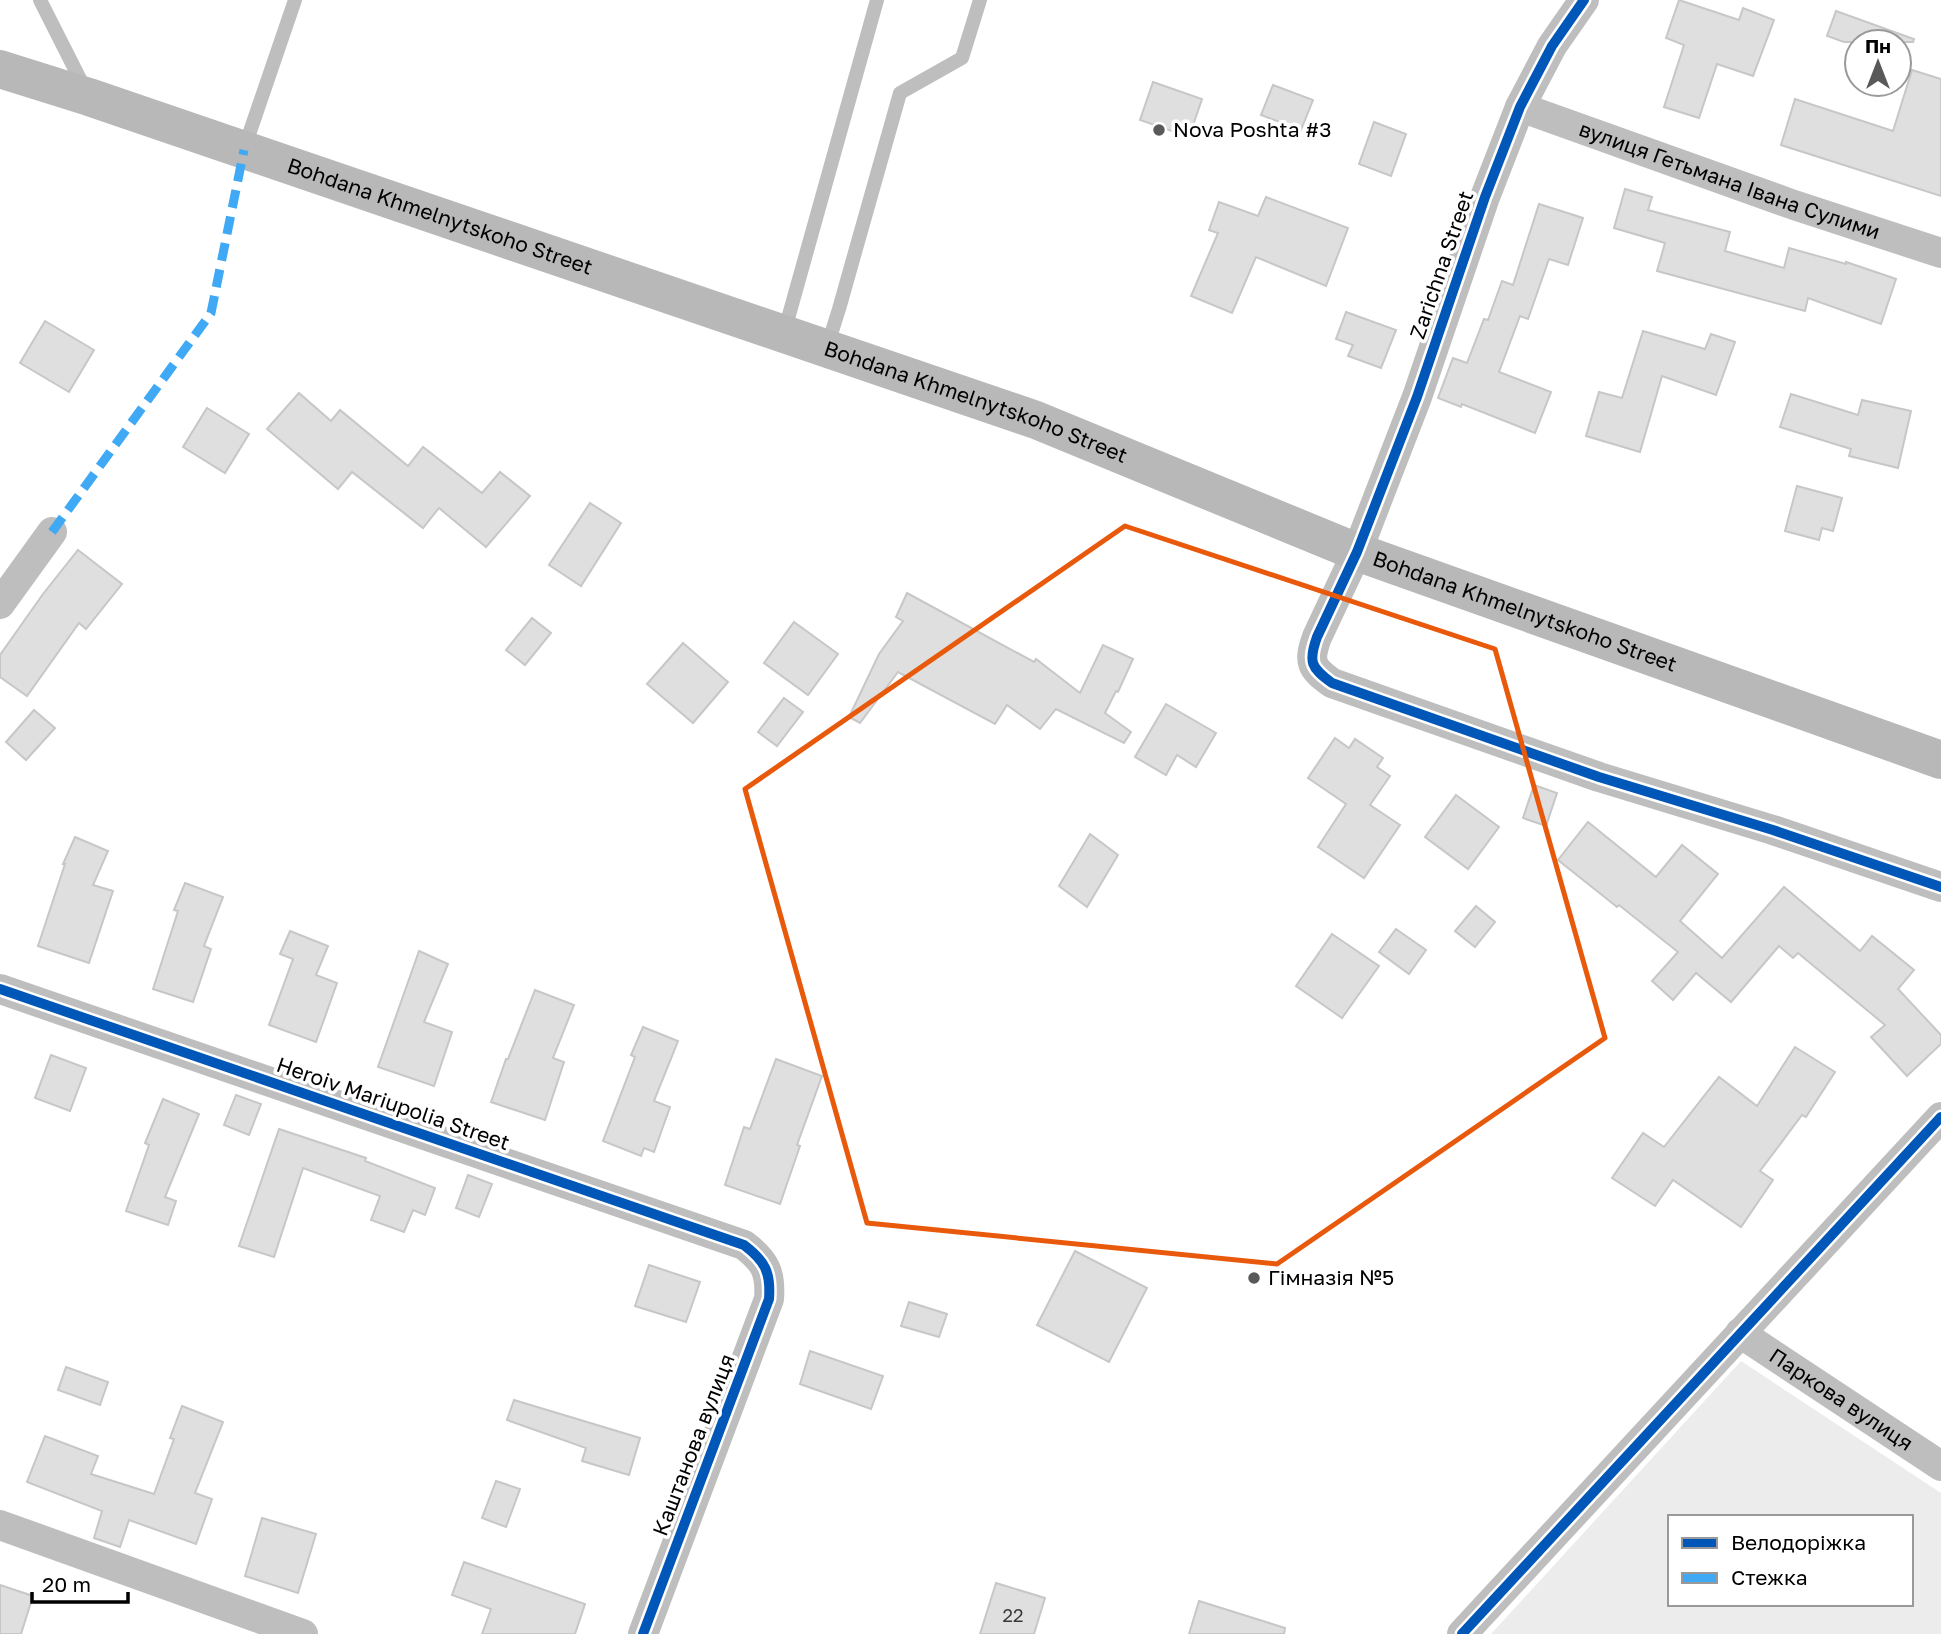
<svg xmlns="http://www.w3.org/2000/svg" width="1941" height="1634" viewBox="0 0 1941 1634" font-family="'Golos Text',sans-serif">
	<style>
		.green { fill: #ececec; fill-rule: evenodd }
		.building { fill: #dfdfdf; stroke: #c7c7c7; stroke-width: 2 }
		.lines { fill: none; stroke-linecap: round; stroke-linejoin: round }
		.lane { stroke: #bebebe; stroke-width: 14 }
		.street { stroke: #bebebe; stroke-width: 30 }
		.secondary { stroke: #b8b8b8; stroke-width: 38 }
		.quiet { stroke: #3fa9f5; stroke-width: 9; stroke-dasharray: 18 9; stroke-linecap: butt }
		.cycleway-casing { stroke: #fff; stroke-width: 15 }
		.cycleway { stroke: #0057b8; stroke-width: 10 }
		.marked { fill: none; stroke: #e8590c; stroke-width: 5; stroke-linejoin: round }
		.poi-dot { fill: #595959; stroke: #fff; stroke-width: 2.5 }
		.labels { text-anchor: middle; stroke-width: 7; stroke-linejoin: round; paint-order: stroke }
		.number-label { font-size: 18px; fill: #383838 }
		.poi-label { font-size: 21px; fill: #000; stroke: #fff; text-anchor: start }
		.street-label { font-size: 21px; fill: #000; stroke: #fff }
	</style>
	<rect width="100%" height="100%" fill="#fff"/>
	<!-- green -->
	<path class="green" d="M1741,1361L1941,1493V1634H1491ZM1670,1517H1911V1604H1670Z"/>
	<!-- building -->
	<g class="building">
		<polygon points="1679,0 1739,20 1743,8 1774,20 1753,76 1717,64 1699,118 1664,107 1684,45 1666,38"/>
		<polygon points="1836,11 1914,39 1913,42 1844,42 1827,36"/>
		<polygon points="1912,70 1941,79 1941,196 1781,145 1795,99 1893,131"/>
		<polygon points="1153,82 1202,99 1189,137 1140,120"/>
		<polygon points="1273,85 1313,100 1301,130 1261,115"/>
		<polygon points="1374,122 1406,134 1391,176 1359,164"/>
		<polygon points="1625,189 1652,197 1648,210 1730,232 1725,251 1784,268 1789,248 1846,264 1846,262 1896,279 1881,324 1808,298 1805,311 1657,271 1665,243 1614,228"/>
		<polygon points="1266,197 1348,228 1326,286 1256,257 1232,313 1191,296 1218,233 1209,230 1219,202 1258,216"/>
		<polygon points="1539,204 1583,218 1568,265 1549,259 1528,319 1520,316 1499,372 1551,392 1535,433 1462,404 1461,407 1438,398 1453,358 1467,363 1484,319 1488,320 1502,281 1513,285"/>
		<polygon points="1346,312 1396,330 1381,368 1348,356 1353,345 1336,339"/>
		<polygon points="45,321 94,350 69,392 20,363"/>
		<polygon points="1643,331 1705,349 1711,334 1735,342 1716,395 1662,376 1640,452 1586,436 1599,392 1622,398"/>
		<polygon points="299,393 331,421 340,410 408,466 423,447 482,493 500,472 530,496 486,547 439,508 423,528 352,472 338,489 267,429"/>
		<polygon points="1791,394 1858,415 1862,400 1911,411 1898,468 1849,456 1851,449 1780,427"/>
		<polygon points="207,408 249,434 225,473 183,447"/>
		<polygon points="1797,486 1842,498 1833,531 1822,528 1819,540 1785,531"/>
		<polygon points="590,503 621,523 581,586 549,565"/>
		<polygon points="78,550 122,584 86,629 79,623 27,696 0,677 0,655 43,594"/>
		<polygon points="907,593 1034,662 1036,659 1080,693 1103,645 1133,659 1118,692 1116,691 1105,713 1131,732 1124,743 1056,709 1040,729 1007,705 995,724 898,672 860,723 849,717 879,654 903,621 896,617"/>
		<polygon points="532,618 551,633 525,665 506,650"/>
		<polygon points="794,622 838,654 808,695 764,663"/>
		<polygon points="683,643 728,682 693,723 647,684"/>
		<polygon points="784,698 803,712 777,746 758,732"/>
		<polygon points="1166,704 1216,733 1196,767 1177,755 1166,775 1135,757"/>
		<polygon points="34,710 55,728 26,760 6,742"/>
		<polygon points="1335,738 1349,748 1355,739 1383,758 1377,767 1390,776 1370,805 1400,825 1364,878 1318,847 1346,804 1308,778"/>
		<polygon points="1534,785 1557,793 1546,826 1523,818"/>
		<polygon points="1456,795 1499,827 1468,869 1425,837"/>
		<polygon points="1588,822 1656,877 1682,845 1718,874 1680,921 1722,958 1784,887 1860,951 1872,936 1914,970 1898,989 1941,1035 1941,1044 1907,1076 1871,1037 1885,1025 1798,953 1793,958 1779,946 1731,1002 1696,973 1673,1000 1652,981 1678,952 1619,905 1617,907 1558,860"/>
		<polygon points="1090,834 1118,855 1087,907 1059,886"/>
		<polygon points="75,837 108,851 93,885 113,891 89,963 38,946 65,864 63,864"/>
		<polygon points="185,883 223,897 204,946 211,949 193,1002 153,989 178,911 174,910"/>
		<polygon points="1476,906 1495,922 1475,947 1455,931"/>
		<polygon points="1396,929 1426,950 1409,974 1379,952"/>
		<polygon points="290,931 328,946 316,975 337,983 316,1042 269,1025 293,959 280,954"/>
		<polygon points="1332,934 1379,966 1342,1018 1296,986"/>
		<polygon points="419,951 448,964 424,1022 452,1032 434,1086 378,1067"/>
		<polygon points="535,990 574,1005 553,1058 564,1062 545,1120 491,1102 506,1059 508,1059"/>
		<polygon points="643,1027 678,1041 654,1101 670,1107 654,1152 644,1148 641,1156 603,1141 635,1057 631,1055"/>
		<polygon points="1795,1047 1835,1072 1806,1117 1802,1115 1760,1171 1773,1180 1741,1227 1673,1180 1655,1206 1612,1178 1643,1133 1664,1147 1719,1077 1757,1106"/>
		<polygon points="51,1055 86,1068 70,1111 35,1098"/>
		<polygon points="776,1059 822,1076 797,1145 800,1146 780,1204 725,1185 744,1127 750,1129"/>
		<polygon points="236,1095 261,1104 249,1135 224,1125"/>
		<polygon points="163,1099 199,1114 165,1197 176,1201 168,1225 126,1211 149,1145 145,1143"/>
		<polygon points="279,1129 366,1158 365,1161 435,1188 425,1215 413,1210 404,1232 371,1220 380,1196 303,1168 274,1257 239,1246"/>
		<polygon points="468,1175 492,1184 479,1217 456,1208"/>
		<polygon points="1075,1251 1147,1288 1109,1362 1037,1325"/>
		<polygon points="649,1265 700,1282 686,1322 635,1306"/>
		<polygon points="909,1302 947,1314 939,1337 901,1326"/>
		<polygon points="810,1351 883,1376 871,1409 800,1384"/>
		<polygon points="66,1367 108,1382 100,1405 58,1390"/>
		<polygon points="514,1400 640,1438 629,1475 582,1461 586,1448 507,1420"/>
		<polygon points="182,1406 223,1422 195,1493 212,1499 196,1544 129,1520 120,1547 94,1538 102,1511 27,1482 45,1436 98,1456 91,1474 154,1494 174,1439 170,1438"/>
		<polygon points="496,1481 520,1489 506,1527 482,1518"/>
		<polygon points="262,1518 316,1534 298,1593 245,1576"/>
		<polygon points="464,1562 585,1604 575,1634 482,1634 491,1609 452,1595"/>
		<polygon points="996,1583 1045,1598 1034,1634 980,1634"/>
		<polygon points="0,1585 33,1596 21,1634 0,1634"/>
		<polygon points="1199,1601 1285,1628 1284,1634 1189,1634"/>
	</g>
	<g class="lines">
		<!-- lane -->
		<g class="lane">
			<polyline points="40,0 85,89"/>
			<polyline points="244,149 295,0"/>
			<polyline points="784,333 877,0"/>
			<polyline points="827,347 839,309 900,93 962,58 980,0"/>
		</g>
		<!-- street -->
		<g class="street">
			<path d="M1584,0L1552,46L1520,107L1485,197L1417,397L1357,552L1317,637C1308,662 1311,668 1332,683L1599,777L1773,830L1941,887"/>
			<path id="s1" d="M1520,107L1794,205L1941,253"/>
			<polyline points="0,604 52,532"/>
			<path d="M0,989L744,1245C765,1261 771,1272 769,1299L643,1634"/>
			<path id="s2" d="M1740,1333L1941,1466"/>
			<polyline points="0,1525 303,1634"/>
			<polyline points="1462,1634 1941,1117"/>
		</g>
		<!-- secondary -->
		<path class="secondary" id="s3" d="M0,69L89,97L1036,420L1357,552L1941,760"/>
		<!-- quiet -->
		<polyline class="quiet" points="52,532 211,313 244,150"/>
		<!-- cycleway casing -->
		<g class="cycleway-casing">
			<g id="cycleway">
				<path d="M1584,0L1552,46L1520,107L1485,197L1417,397L1357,552L1317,637C1308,662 1311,668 1332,683L1599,777L1773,830L1941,887"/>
				<path d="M0,989L744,1245C765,1261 771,1272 769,1299L643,1634"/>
				<polyline points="1462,1634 1941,1117"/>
			</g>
		</g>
		<!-- cycleway -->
		<use href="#cycleway" class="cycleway"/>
	</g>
	<!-- marked area -->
	<path class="marked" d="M1125,526L1495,649L1605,1038L1277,1264L867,1223L745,789Z"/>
	<!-- markers -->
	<g class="poi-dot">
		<circle cx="1159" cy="130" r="7"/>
		<circle cx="1254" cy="1278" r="7"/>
	</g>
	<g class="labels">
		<!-- number labels -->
		<g class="number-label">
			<text x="1013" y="1622">22</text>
		</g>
		<!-- poi labels -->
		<g class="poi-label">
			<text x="1173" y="137">Nova Poshta #3</text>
			<text x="1268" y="1285">Гімназія №5</text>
		</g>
		<!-- street labels -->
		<g class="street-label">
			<text dy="7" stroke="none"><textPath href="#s1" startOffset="222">вулиця Гетьмана Івана Сулими</textPath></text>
			<text dy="7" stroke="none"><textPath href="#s3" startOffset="464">Bohdana Khmelnytskoho Street</textPath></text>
			<text transform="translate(1442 265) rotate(-71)" y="7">Zarichna Street</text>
			<text dy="7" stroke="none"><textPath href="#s3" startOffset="1031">Bohdana Khmelnytskoho Street</textPath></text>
			<text dy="7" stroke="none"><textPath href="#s3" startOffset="1619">Bohdana Khmelnytskoho Street</textPath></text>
			<text transform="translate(393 1104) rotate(19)" y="7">Heroiv Mariupolia Street</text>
			<text dy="7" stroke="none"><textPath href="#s2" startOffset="121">Паркова вулиця</textPath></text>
			<text transform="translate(694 1445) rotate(-69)" y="7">Каштанова вулиця</text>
		</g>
	</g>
	<!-- legend -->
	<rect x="1668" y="1515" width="245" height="91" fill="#ffffff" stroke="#999999" stroke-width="2"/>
	<rect x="1682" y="1538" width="35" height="10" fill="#0057b8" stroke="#999999" stroke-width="2"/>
	<text x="1731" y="1550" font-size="21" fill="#000000">Велодоріжка</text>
	<rect x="1682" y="1573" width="35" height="10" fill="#3fa9f5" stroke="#999999" stroke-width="2"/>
	<text x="1731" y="1585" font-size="21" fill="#000000">Стежка</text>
	<!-- north arrow -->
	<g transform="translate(1878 63)"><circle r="33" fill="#ffffff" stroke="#999999" stroke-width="2"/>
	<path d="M0-5L12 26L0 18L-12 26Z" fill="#595959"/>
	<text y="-10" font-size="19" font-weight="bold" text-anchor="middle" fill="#000000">Пн</text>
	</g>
	<!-- scale -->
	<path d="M32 1592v10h96v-10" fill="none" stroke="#000000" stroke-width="3.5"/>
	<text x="42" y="1592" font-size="21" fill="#000000" stroke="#ffffff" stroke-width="5" paint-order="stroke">20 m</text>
</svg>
